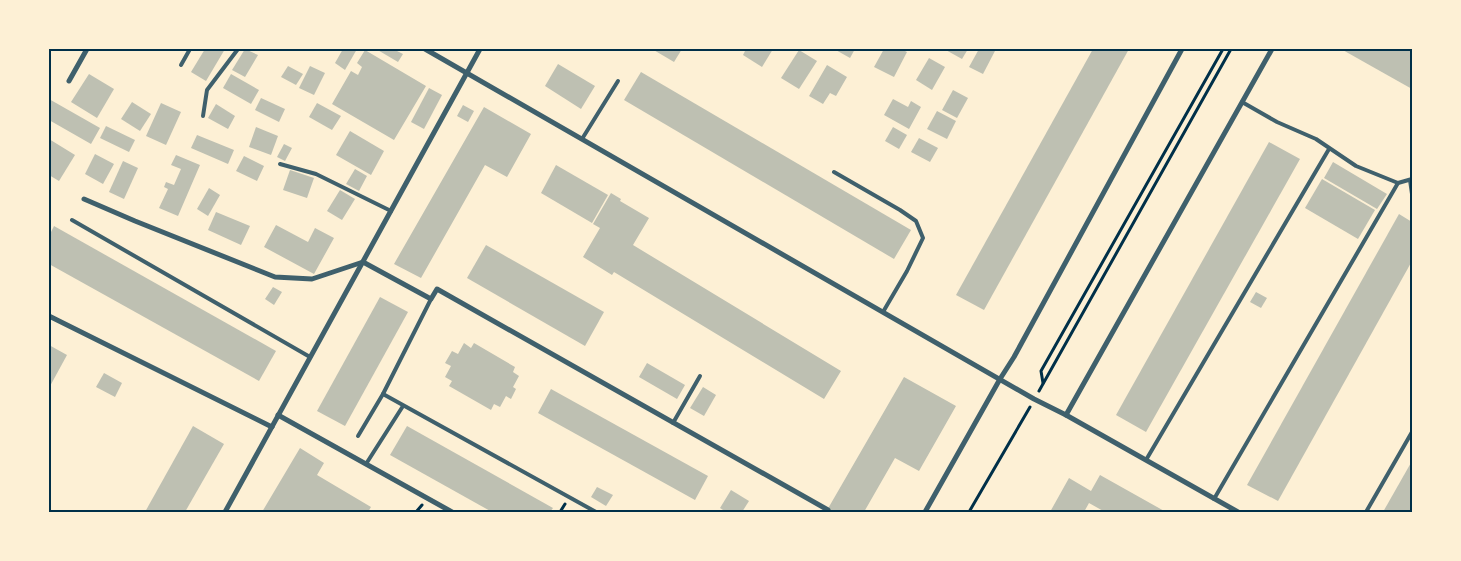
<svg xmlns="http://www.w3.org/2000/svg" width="1461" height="561" viewBox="0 0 1461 561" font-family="'Times New Roman',serif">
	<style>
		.building { fill: #bec0b2 }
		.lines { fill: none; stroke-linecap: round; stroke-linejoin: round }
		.path { stroke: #003049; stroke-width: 3 }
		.service { stroke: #3f606c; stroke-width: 4 }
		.minor { stroke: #3f606c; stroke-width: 5 }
		.neatline { fill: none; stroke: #003049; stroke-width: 2 }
	</style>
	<rect width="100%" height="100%" fill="#fdf0d5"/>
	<!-- building -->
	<g class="building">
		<polygon points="205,49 225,49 206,81 191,72"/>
		<polygon points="245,49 258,55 245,77 232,70"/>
		<polygon points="343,49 357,49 345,70 335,63"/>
		<polygon points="376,49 393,49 403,54 398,62"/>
		<polygon points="652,49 682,49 674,62"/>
		<polygon points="746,49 773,49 762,67 743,55"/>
		<polygon points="834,49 855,49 850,58"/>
		<polygon points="884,49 901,49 907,52 894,77 874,67"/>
		<polygon points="944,49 968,49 962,59"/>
		<polygon points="979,49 996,49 983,74 969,67"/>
		<polygon points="1093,49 1129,49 984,310 956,295"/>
		<polygon points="1341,49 1412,49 1412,89 1380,71"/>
		<polygon points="365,50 426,86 394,140 332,104 351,71 358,75 362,67 357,63"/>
		<polygon points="799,50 817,61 799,89 781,78"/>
		<polygon points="929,58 945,67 932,90 916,80"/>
		<polygon points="558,64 595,86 581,109 545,86"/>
		<polygon points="827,65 847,77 836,96 830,93 823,104 809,96"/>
		<polygon points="288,66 303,74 296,85 281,77"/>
		<polygon points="310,66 325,73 314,95 299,88"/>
		<polygon points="641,72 911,230 894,259 624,100"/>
		<polygon points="89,74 114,89 97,118 71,102"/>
		<polygon points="231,74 259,90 251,104 223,88"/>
		<polygon points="429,88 442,95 424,129 411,122"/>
		<polygon points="953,90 968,98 957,118 942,110"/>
		<polygon points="261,98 285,109 279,122 255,110"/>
		<polygon points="49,99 100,128 91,144 49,120"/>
		<polygon points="893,99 908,107 911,101 921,107 909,129 884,115"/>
		<polygon points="132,102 151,114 140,131 121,119"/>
		<polygon points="161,103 181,112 166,145 146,136"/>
		<polygon points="317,103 341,116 332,130 309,117"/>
		<polygon points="216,104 235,116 228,129 208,118"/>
		<polygon points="463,105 474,111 468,122 457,116"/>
		<polygon points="484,107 531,134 507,177 485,165 421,278 394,264"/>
		<polygon points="937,111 956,121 947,139 927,129"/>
		<polygon points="106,126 135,140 129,152 100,138"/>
		<polygon points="256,127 278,136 271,155 249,147"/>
		<polygon points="893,127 907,135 899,149 885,141"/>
		<polygon points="350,131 384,151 371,175 336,155"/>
		<polygon points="197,135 234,150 228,164 191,148"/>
		<polygon points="919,138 938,148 930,162 911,152"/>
		<polygon points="49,139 75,155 59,181 49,175"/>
		<polygon points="1269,142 1300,159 1146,432 1116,415"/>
		<polygon points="284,144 292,148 285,161 277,157"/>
		<polygon points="95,154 114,164 103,184 85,174"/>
		<polygon points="176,155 200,165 178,216 159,208 168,189 164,187 166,182 174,185 181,169 171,165"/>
		<polygon points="244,156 264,166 257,181 236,171"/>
		<polygon points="123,161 138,168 124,199 109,192"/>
		<polygon points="1333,162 1387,194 1377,209 1324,178"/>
		<polygon points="556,165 608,195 592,223 541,193"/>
		<polygon points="355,169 367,176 359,191 346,184"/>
		<polygon points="290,170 314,178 307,198 283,190"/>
		<polygon points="1322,179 1375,210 1358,239 1305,208"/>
		<polygon points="209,188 220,195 208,216 197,209"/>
		<polygon points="340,190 355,199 342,220 327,211"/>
		<polygon points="611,193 621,199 620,201 649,218 633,245 841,371 824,399 614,272 612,275 583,257 600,228 593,224"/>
		<polygon points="216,212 250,226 241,245 208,230"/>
		<polygon points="1399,214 1412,222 1412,261 1278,501 1247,485"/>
		<polygon points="276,225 308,242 315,228 334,238 314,274 264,247"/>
		<polygon points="54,226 276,351 259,381 49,264 49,236"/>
		<polygon points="486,245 604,312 585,346 467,278"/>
		<polygon points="273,287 282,292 274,305 265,299"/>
		<polygon points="1256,292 1267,298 1261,308 1250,302"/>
		<polygon points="380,297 408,312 345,426 317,411"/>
		<polygon points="464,343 471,348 474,343 515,367 513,372 519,376 513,387 516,389 511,399 506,396 500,407 494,404 491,410 449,386 452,381 445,377 451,366 445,363 452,351 458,354"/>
		<polygon points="49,345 67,355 49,388"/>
		<polygon points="647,363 685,385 677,399 639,377"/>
		<polygon points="104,373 122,383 115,397 96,387"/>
		<polygon points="904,377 956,406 919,471 895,458 864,512 826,512"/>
		<polygon points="703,387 716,395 704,416 690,408"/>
		<polygon points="551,389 708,476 695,500 538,413"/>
		<polygon points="193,426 224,444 185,512 145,512"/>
		<polygon points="407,426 553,508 550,512 492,512 390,455"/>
		<polygon points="300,448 324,463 317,475 371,507 368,512 262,512"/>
		<polygon points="1412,461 1412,512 1383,512"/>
		<polygon points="1100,475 1166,512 1105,512 1089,503 1084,512 1050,512 1069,478 1091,491"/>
		<polygon points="597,487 613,495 606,506 591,497"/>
		<polygon points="731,490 749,501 742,512 726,512 720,508"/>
	</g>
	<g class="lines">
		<!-- path -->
		<g class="path">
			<polyline points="1043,383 1041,371 1223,49"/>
			<polyline points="1039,391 1231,49"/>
			<polyline points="416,512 422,505"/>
			<polyline points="560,512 565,504"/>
			<polyline points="969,512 1030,407"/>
		</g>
		<!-- service -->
		<g class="service">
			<polyline points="181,65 190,49"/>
			<polyline points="1242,102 1277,122 1316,139 1356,166 1398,183"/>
			<polyline points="203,116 207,90 238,49"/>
			<polyline points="582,139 618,81"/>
			<polyline points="280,164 316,174 391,211"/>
			<polyline points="834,172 900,210 916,221 923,238 907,271 883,312"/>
			<polyline points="1410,180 1412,194"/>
			<polyline points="72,220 310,357"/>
			<polyline points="383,394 596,512"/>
			<polyline points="673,423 700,376"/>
			<polyline points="358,436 383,394 431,299"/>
			<polyline points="1146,460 1329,149"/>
			<polyline points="366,464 403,406"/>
			<polyline points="1214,499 1398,183 1412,179"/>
			<polyline points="1366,512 1412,432"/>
		</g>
		<!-- minor -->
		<g class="minor">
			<polyline points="425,49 1034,399 1066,415 1238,512"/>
			<polyline points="69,81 87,49"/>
			<polyline points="84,199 135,221 275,277 312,279 363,262 431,299 437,289 828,510"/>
			<polyline points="49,316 272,427"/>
			<polyline points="278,415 452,512"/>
			<polyline points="1066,415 1272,49"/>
			<polyline points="225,512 480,49"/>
			<polyline points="925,512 1000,379 1014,357 1182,49"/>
		</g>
	</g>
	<!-- border -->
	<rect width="1461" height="561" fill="none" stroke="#fdf0d5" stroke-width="100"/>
	<rect x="50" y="50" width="1361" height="461" class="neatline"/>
</svg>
